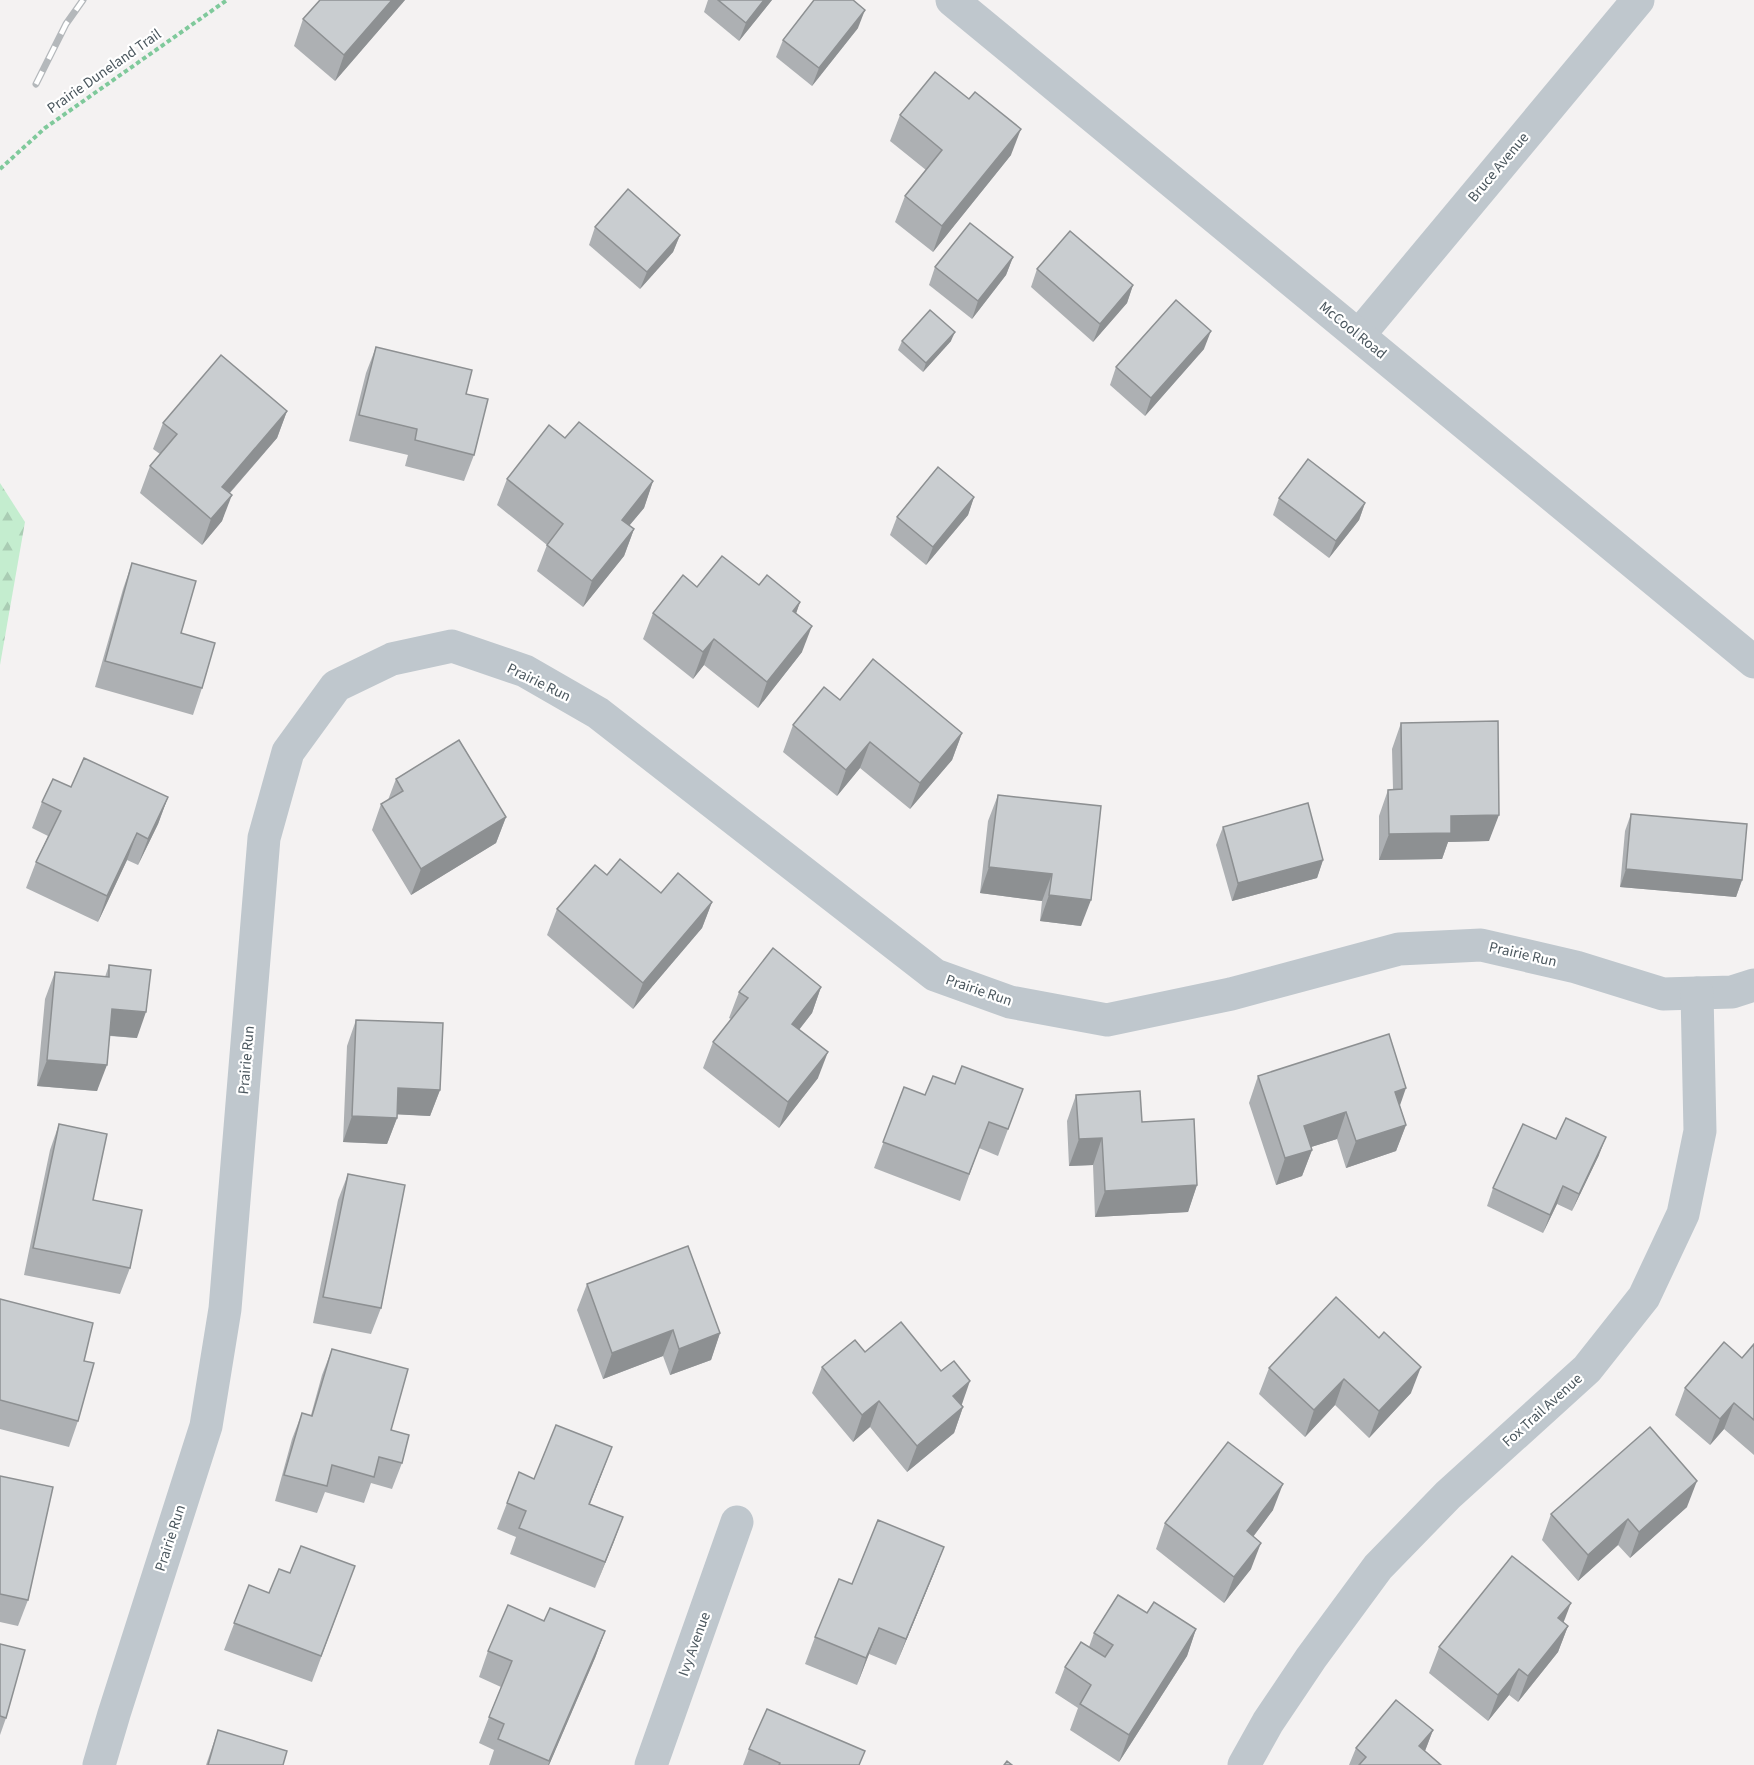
<svg xmlns="http://www.w3.org/2000/svg" width="1754" height="1765" viewBox="0 0 1754 1765" font-family="'Source Sans 3',sans-serif">
	<style>
		.forest { fill: url(#forest-firs) }
		.lines { fill: none; stroke-linecap: round; stroke-linejoin: round }
		.path { stroke: #7fc99b; stroke-width: 4; stroke-dasharray: 4.5 3; stroke-linecap: butt }
		.minor { stroke: #bfc7cd; stroke-width: 33 }
		.tertiary { stroke: #bfc7cd; stroke-width: 33 }
		.rail-casing { stroke: #b4b8bb; stroke-width: 7 }
		.rail { stroke: #fff; stroke-width: 4.5; stroke-dasharray: 14; stroke-linecap: butt }
		.wall { fill: #adb0b3 }
		.shaded-wall { fill: #8d9092 }
		.building { fill: #c9cdd0; stroke: #8d9092; stroke-width: 1.5 }
		.labels { text-anchor: middle; stroke-width: 4.5; stroke-linejoin: round; paint-order: stroke }
		.street-label { font-size: 15px; fill: #4b575e; stroke: #fff }
	</style>
	<defs>
		<pattern id="forest-firs" width="22" height="20" patternUnits="userSpaceOnUse" patternTransform="scale(1.5)"><rect width="22" height="20" fill="#c4edcf"/><path d="M5 1l3.5 6h-7zM16 11l3.5 6h-7z" fill="#aacdb4"/></pattern>
	</defs>
	<rect width="100%" height="100%" fill="#f4f2f2"/>
	<!-- forest -->
	<polygon class="forest" points="0,483 25,522 0,665"/>
	<g class="lines">
		<!-- path -->
		<polyline class="path" points="0,169 45,128 227,0"/>
		<!-- minor -->
		<g class="minor">
			<polyline points="1359,335 1638,0"/>
			<polyline points="99,1765 114,1714 206,1426 225,1309 264,838 288,752 336,686 392,659 452,646 525,671 598,713 935,975 1010,1002 1107,1020 1231,994 1399,949 1481,945 1576,967 1663,994 1732,992 1754,985"/>
			<polyline points="651,1765 737,1522"/>
			<polyline points="1244,1765 1268,1722 1311,1658 1378,1567 1448,1495 1587,1369 1644,1297 1683,1214 1700,1131 1697,993"/>
		</g>
		<!-- tertiary -->
		<polyline class="tertiary" points="952,0 1754,662"/>
		<!-- rail casing -->
		<g class="rail-casing">
			<polyline id="rail" points="36,84 66,24 83,0"/>
		</g>
		<!-- rail -->
		<use href="#rail" class="rail"/>
	</g>
	<!-- wall -->
	<g class="wall">
		<polygon points="405,0 335,81 294,46 303,19"/>
		<polygon points="708,0 772,0 739,41 704,12"/>
		<polygon points="858,28 812,86 776,57 783,40"/>
		<polygon points="969,99 1011,155 933,252 895,222 905,196 926,170 890,141 900,115"/>
		<polygon points="595,227 680,235 673,252 640,289 589,245"/>
		<polygon points="1013,257 1006,275 972,319 929,285 935,267"/>
		<polygon points="1037,269 1133,285 1127,303 1093,342 1031,287"/>
		<polygon points="902,341 951,341 923,372 898,350"/>
		<polygon points="376,347 466,394 474,455 464,481 405,466 408,455 349,441 366,373"/>
		<polygon points="1204,349 1145,416 1110,385 1116,367"/>
		<polygon points="287,411 277,438 230,493 222,521 202,545 140,493 150,466 160,454 153,449 163,423"/>
		<polygon points="565,438 653,481 644,508 629,526 634,529 624,556 583,607 537,571 547,545 497,505 507,479"/>
		<polygon points="974,497 968,515 926,565 890,535 897,517"/>
		<polygon points="1279,498 1365,503 1359,520 1329,558 1273,515"/>
		<polygon points="132,563 181,633 202,688 193,715 95,687 123,589"/>
		<polygon points="759,585 800,602 796,613 802,652 758,708 704,665 693,679 643,639 653,613 697,587"/>
		<polygon points="840,700 962,733 952,760 910,809 860,768 837,796 783,752 793,725"/>
		<polygon points="1401,723 1489,841 1448,842 1442,859 1379,860 1379,816 1388,790 1393,789 1392,749"/>
		<polygon points="396,779 506,817 496,843 411,895 372,830 381,804 388,800"/>
		<polygon points="71,787 168,797 158,824 138,865 127,860 98,922 26,888 36,862 48,836 32,828 42,802"/>
		<polygon points="998,795 1101,806 1081,926 1040,921 1042,901 980,893 988,821"/>
		<polygon points="1631,814 1742,880 1736,897 1620,887 1625,831"/>
		<polygon points="1223,827 1323,860 1317,878 1232,901 1216,845"/>
		<polygon points="661,893 712,902 702,928 633,1009 547,935 557,909"/>
		<polygon points="109,965 137,1038 110,1036 97,1091 37,1086 45,999 55,972 105,977"/>
		<polygon points="821,987 812,1013 799,1030 818,1078 779,1128 703,1068 713,1042 731,1019 729,1018 739,992"/>
		<polygon points="356,1020 440,1090 430,1116 397,1114 397,1118 387,1144 343,1142 347,1046"/>
		<polygon points="1258,1076 1400,1106 1406,1125 1396,1151 1346,1168 1337,1139 1311,1147 1312,1150 1302,1176 1276,1185 1249,1103"/>
		<polygon points="955,1084 1023,1089 998,1156 979,1148 960,1201 874,1168 904,1087 925,1095"/>
		<polygon points="1076,1095 1142,1122 1197,1185 1188,1212 1095,1217 1093,1165 1069,1166 1067,1121"/>
		<polygon points="59,1124 93,1200 130,1268 120,1294 24,1275 50,1150"/>
		<polygon points="1556,1139 1599,1155 1572,1211 1557,1204 1543,1233 1487,1206 1493,1188"/>
		<polygon points="348,1174 381,1308 371,1334 313,1323 338,1200"/>
		<polygon points="587,1284 720,1333 711,1360 670,1375 663,1356 603,1379 577,1310"/>
		<polygon points="1336,1297 1411,1393 1369,1438 1335,1405 1305,1437 1259,1394 1269,1368"/>
		<polygon points="0,1299 84,1361 78,1421 69,1447 0,1429"/>
		<polygon points="1754,1344 1754,1455 1724,1429 1710,1445 1675,1415 1685,1388 1742,1358"/>
		<polygon points="332,1349 391,1430 402,1463 392,1489 371,1483 364,1503 325,1492 317,1513 275,1501 292,1439 302,1413 311,1415 322,1375"/>
		<polygon points="865,1352 962,1405 963,1407 954,1433 907,1472 870,1427 853,1442 812,1393 822,1367"/>
		<polygon points="602,1473 590,1504 623,1517 595,1588 510,1554 516,1537 497,1529 507,1503 534,1479"/>
		<polygon points="0,1476 28,1600 18,1626 0,1622"/>
		<polygon points="1687,1507 1630,1558 1618,1545 1578,1581 1542,1540 1551,1514"/>
		<polygon points="1273,1510 1253,1537 1251,1569 1224,1603 1156,1549 1165,1523"/>
		<polygon points="944,1547 934,1573 896,1665 869,1654 857,1685 805,1664 815,1637 852,1584"/>
		<polygon points="355,1566 312,1682 224,1650 249,1585 269,1593 290,1573"/>
		<polygon points="1147,1613 1196,1629 1187,1656 1119,1762 1070,1730 1078,1708 1055,1693 1065,1667 1089,1647 1094,1633"/>
		<polygon points="544,1621 605,1631 595,1658 549,1765 489,1765 494,1750 479,1743 489,1717 501,1687 479,1677 488,1651"/>
		<polygon points="1564,1623 1568,1626 1558,1652 1518,1702 1509,1695 1488,1721 1429,1673 1439,1647"/>
		<polygon points="0,1644 6,1718 0,1735"/>
		<polygon points="218,1730 283,1765 206,1765"/>
		<polygon points="1433,1730 1425,1751 1441,1765 1349,1765 1356,1748"/>
		<polygon points="749,1749 860,1765 743,1765"/>
	</g>
	<!-- shaded-wall -->
	<g class="shaded-wall">
		<polygon points="392,0 405,0 335,81 344,55"/>
		<polygon points="764,0 772,0 739,41 746,23"/>
		<polygon points="865,10 858,28 812,86 819,68"/>
		<polygon points="1021,129 1011,155 933,252 942,226"/>
		<polygon points="680,235 673,252 640,289 647,272"/>
		<polygon points="1013,257 1006,275 972,319 978,301"/>
		<polygon points="1133,285 1127,303 1093,342 1100,324"/>
		<polygon points="1211,331 1204,349 1145,416 1151,398"/>
		<polygon points="955,332 951,341 923,372 926,363"/>
		<polygon points="287,411 277,438 212,513 222,487"/>
		<polygon points="653,481 644,508 612,546 622,520"/>
		<polygon points="232,495 222,521 202,545 211,519"/>
		<polygon points="974,497 968,515 926,565 933,547"/>
		<polygon points="1365,503 1359,520 1329,558 1336,541"/>
		<polygon points="634,529 624,556 583,607 592,581"/>
		<polygon points="800,602 791,628 793,611"/>
		<polygon points="812,626 802,652 758,708 767,682"/>
		<polygon points="714,639 704,665 693,679 703,652"/>
		<polygon points="962,733 952,760 910,809 920,783"/>
		<polygon points="870,742 860,768 837,796 846,770"/>
		<polygon points="168,797 158,824 138,865 148,839"/>
		<polygon points="1499,815 1489,841 1448,842 1442,859 1379,860 1389,834 1451,816"/>
		<polygon points="506,817 496,843 411,895 421,869"/>
		<polygon points="137,833 127,860 98,922 107,896"/>
		<polygon points="1323,860 1317,878 1232,901 1238,883"/>
		<polygon points="989,867 1052,874 1042,901 980,893"/>
		<polygon points="1626,869 1742,880 1736,897 1620,887"/>
		<polygon points="1049,895 1091,900 1081,926 1040,921"/>
		<polygon points="712,902 702,928 633,1009 643,983"/>
		<polygon points="821,987 812,1013 783,1050 792,1024"/>
		<polygon points="112,1009 146,1012 137,1038 103,1035"/>
		<polygon points="828,1052 818,1078 779,1128 788,1102"/>
		<polygon points="47,1060 107,1065 97,1091 37,1086"/>
		<polygon points="398,1088 440,1090 430,1116 389,1114"/>
		<polygon points="1406,1088 1397,1114 1395,1092"/>
		<polygon points="1346,1112 1337,1139 1295,1152 1304,1126"/>
		<polygon points="352,1116 397,1118 387,1144 343,1142"/>
		<polygon points="1406,1125 1396,1151 1346,1168 1356,1141"/>
		<polygon points="1606,1137 1599,1155 1572,1211 1579,1194"/>
		<polygon points="1102,1138 1093,1165 1069,1166 1079,1139"/>
		<polygon points="1312,1150 1302,1176 1276,1185 1285,1158"/>
		<polygon points="1197,1185 1188,1212 1095,1217 1105,1191"/>
		<polygon points="1563,1186 1557,1204 1543,1233 1550,1215"/>
		<polygon points="673,1330 663,1356 603,1379 612,1353"/>
		<polygon points="720,1333 711,1360 670,1375 679,1349"/>
		<polygon points="1421,1367 1411,1393 1369,1438 1379,1411"/>
		<polygon points="1344,1379 1335,1405 1305,1437 1314,1410"/>
		<polygon points="970,1381 961,1407 953,1396"/>
		<polygon points="879,1401 870,1427 853,1442 862,1415"/>
		<polygon points="1734,1403 1724,1429 1710,1445 1720,1419"/>
		<polygon points="963,1407 954,1433 907,1472 917,1446"/>
		<polygon points="612,1447 602,1473 579,1530 589,1504"/>
		<polygon points="1697,1481 1687,1507 1630,1558 1639,1532"/>
		<polygon points="1283,1484 1273,1510 1237,1558 1247,1531"/>
		<polygon points="623,1517 613,1544 595,1588 605,1562"/>
		<polygon points="1628,1519 1618,1545 1578,1581 1588,1555"/>
		<polygon points="1261,1543 1251,1569 1224,1603 1234,1577"/>
		<polygon points="944,1547 934,1573 896,1665 906,1639"/>
		<polygon points="1571,1603 1561,1629 1558,1618"/>
		<polygon points="1568,1626 1558,1652 1518,1702 1528,1676"/>
		<polygon points="879,1628 869,1654 857,1685 866,1658"/>
		<polygon points="1196,1629 1187,1656 1119,1762 1129,1735"/>
		<polygon points="605,1631 595,1658 549,1765 548,1765"/>
		<polygon points="1519,1669 1509,1695 1488,1721 1498,1695"/>
		<polygon points="1433,1730 1423,1756 1419,1746"/>
	</g>
	<!-- building -->
	<g class="building">
		<polygon points="320,0 392,0 344,55 303,19"/>
		<polygon points="718,0 764,0 746,23"/>
		<polygon points="814,0 853,0 865,10 819,68 783,40"/>
		<polygon points="935,72 969,99 975,92 1021,129 942,226 905,196 942,150 900,115"/>
		<polygon points="628,189 680,235 647,272 595,227"/>
		<polygon points="970,223 1013,257 978,301 935,267"/>
		<polygon points="1070,231 1133,285 1100,324 1037,269"/>
		<polygon points="1176,300 1211,331 1151,398 1116,367"/>
		<polygon points="930,310 955,332 926,363 902,341"/>
		<polygon points="376,347 472,370 466,394 488,399 474,455 415,440 417,429 359,415"/>
		<polygon points="221,355 287,411 222,487 232,495 211,519 150,466 177,434 163,423"/>
		<polygon points="579,422 653,481 622,520 634,529 592,581 547,545 563,524 507,479 549,425 565,438"/>
		<polygon points="1308,459 1365,503 1336,541 1279,498"/>
		<polygon points="938,467 974,497 933,547 897,517"/>
		<polygon points="722,556 759,585 767,575 800,602 793,611 812,626 767,682 714,639 703,652 653,613 683,575 697,587"/>
		<polygon points="132,563 196,581 181,633 215,643 202,688 105,661"/>
		<polygon points="873,659 962,733 920,783 870,742 846,770 793,725 824,687 840,700"/>
		<polygon points="1498,721 1499,815 1451,816 1451,833 1389,834 1388,790 1402,789 1401,723"/>
		<polygon points="459,740 506,817 421,869 381,804 403,791 396,779"/>
		<polygon points="84,758 168,797 148,839 137,833 107,896 36,862 61,811 42,802 53,779 71,787"/>
		<polygon points="998,795 1101,806 1091,900 1049,895 1052,874 989,867"/>
		<polygon points="1308,803 1323,860 1238,883 1223,827"/>
		<polygon points="1631,814 1747,824 1742,880 1626,869"/>
		<polygon points="620,859 661,893 678,873 712,902 643,983 557,909 595,865 607,875"/>
		<polygon points="773,948 821,987 792,1024 828,1052 788,1102 713,1042 748,998 739,992"/>
		<polygon points="109,965 151,970 146,1012 112,1009 107,1065 47,1060 55,972 109,977"/>
		<polygon points="356,1020 443,1023 440,1090 398,1088 397,1118 352,1116"/>
		<polygon points="1389,1034 1406,1088 1395,1092 1406,1125 1356,1141 1346,1112 1304,1126 1312,1150 1285,1158 1258,1076"/>
		<polygon points="962,1066 1023,1089 1008,1129 989,1122 969,1174 883,1142 904,1087 925,1095 933,1076 955,1084"/>
		<polygon points="1140,1091 1142,1122 1194,1119 1197,1185 1105,1191 1102,1138 1079,1139 1076,1095"/>
		<polygon points="1566,1118 1606,1137 1579,1194 1563,1186 1550,1215 1493,1188 1523,1124 1556,1139"/>
		<polygon points="59,1124 107,1134 93,1200 142,1210 130,1268 33,1248"/>
		<polygon points="348,1174 405,1185 381,1308 323,1297"/>
		<polygon points="688,1246 720,1333 679,1349 673,1330 612,1353 587,1284"/>
		<polygon points="1336,1297 1379,1338 1384,1332 1421,1367 1379,1411 1344,1379 1314,1410 1269,1368"/>
		<polygon points="0,1299 93,1323 84,1361 94,1363 78,1421 0,1400"/>
		<polygon points="901,1322 941,1371 954,1361 970,1381 953,1396 963,1407 917,1446 879,1401 862,1415 822,1367 855,1340 865,1352"/>
		<polygon points="1724,1342 1742,1358 1754,1344 1754,1420 1734,1403 1720,1419 1685,1388"/>
		<polygon points="332,1349 408,1369 391,1430 409,1435 402,1463 379,1457 374,1477 332,1465 327,1486 284,1475 302,1413 312,1416"/>
		<polygon points="556,1425 612,1447 589,1504 623,1517 605,1562 519,1528 526,1511 507,1503 519,1472 534,1479"/>
		<polygon points="1650,1427 1697,1481 1639,1532 1628,1519 1588,1555 1551,1514"/>
		<polygon points="1228,1442 1283,1484 1247,1531 1261,1543 1234,1577 1165,1523"/>
		<polygon points="0,1476 53,1487 28,1600 0,1594"/>
		<polygon points="878,1520 944,1547 906,1639 879,1628 866,1658 815,1637 839,1579 852,1584"/>
		<polygon points="301,1546 355,1566 321,1656 234,1623 249,1585 269,1593 279,1569 290,1573"/>
		<polygon points="1512,1556 1571,1603 1558,1618 1568,1626 1528,1676 1519,1669 1498,1695 1439,1647"/>
		<polygon points="1118,1595 1147,1613 1154,1602 1196,1629 1129,1735 1080,1704 1091,1685 1065,1667 1081,1642 1105,1657 1113,1645 1094,1633"/>
		<polygon points="508,1605 544,1621 550,1608 605,1631 549,1761 498,1739 504,1724 489,1717 512,1661 488,1651"/>
		<polygon points="0,1644 25,1650 6,1718 0,1716"/>
		<polygon points="1396,1700 1433,1730 1419,1746 1441,1765 1359,1765 1366,1757 1356,1748"/>
		<polygon points="767,1709 865,1751 859,1765 779,1765 780,1763 749,1749"/>
		<polygon points="218,1730 287,1751 283,1765 208,1765"/>
		<polygon points="1007,1761 1012,1765 1004,1765"/>
	</g>
	<g class="labels">
		<!-- street labels -->
		<g class="street-label">
			<text transform="translate(104 71) rotate(-35)" y="5">Prairie Duneland Trail</text>
			<text transform="translate(1498 167) rotate(-50)" y="5">Bruce Avenue</text>
			<text transform="translate(1353 330) rotate(39)" y="5">McCool Road</text>
			<text transform="translate(539 682) rotate(26)" y="5">Prairie Run</text>
			<text transform="translate(1523 954) rotate(13)" y="5">Prairie Run</text>
			<text transform="translate(979 990) rotate(19)" y="5">Prairie Run</text>
			<text transform="translate(246 1060) rotate(-85)" y="5">Prairie Run</text>
			<text transform="translate(1542 1410) rotate(-42)" y="5">Fox Trail Avenue</text>
			<text transform="translate(170 1538) rotate(-72)" y="5">Prairie Run</text>
			<text transform="translate(694 1644) rotate(-70)" y="5">Ivy Avenue</text>
		</g>
	</g>
</svg>
